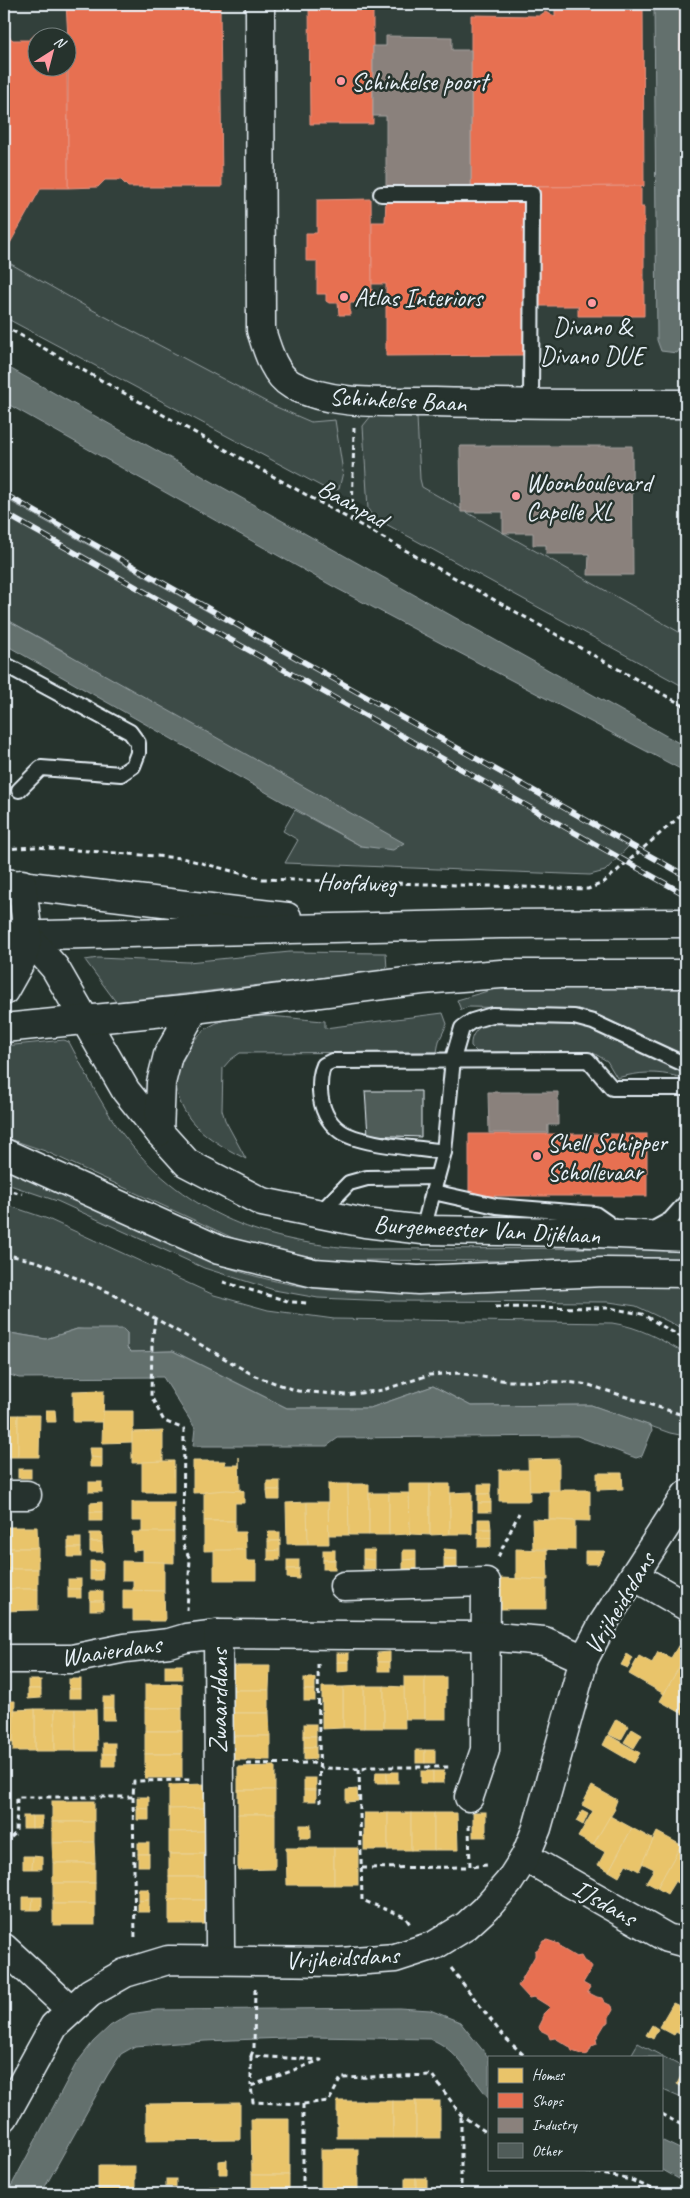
<svg xmlns="http://www.w3.org/2000/svg" width="690" height="2198" viewBox="0 0 690 2198" font-family="Caveat,sans-serif">
	<style>
		.built { fill: #333f3a; fill-rule: evenodd }
		.green { fill: #3e4b47; stroke: #939ea0 }
		.water { fill: #636f6d; stroke: #98a3a5 }
		.homes { fill: #e9c46a; stroke: #e9d295 }
		.shops { fill: #e76f51; stroke: #e79683 }
		.industry { fill: #8a817c; stroke: #a6a3a1 }
		.building { fill: #505c59; stroke: #e8f1f8 }
		.lines { fill: none; stroke-linecap: round; stroke-linejoin: round }
		.lane-casing { stroke: #e8f1f8; stroke-width: 18 }
		.street-casing { stroke: #e8f1f8; stroke-width: 31 }
		.secondary-casing { stroke: #e8f1f8; stroke-width: 31 }
		.path { stroke: #e8f1f8; stroke-width: 3; stroke-dasharray: 5 4; stroke-linecap: butt }
		.lane { stroke: #26332d; stroke-width: 14 }
		.street { stroke: #26332d; stroke-width: 28 }
		.secondary { stroke: #26332d; stroke-width: 28 }
		.rail-casing { stroke: #e8f1f8; stroke-width: 5.5 }
		.rail { stroke: #26332d; stroke-width: 4; stroke-dasharray: 11; stroke-linecap: butt }
		.poi-dot { fill: #ff9aa2; stroke: #26332d; stroke-width: 2 }
		.labels { text-anchor: middle; stroke-width: 5; stroke-linejoin: round; paint-order: stroke }
		.poi-label { font-size: 25px; fill: #e8f1f8; stroke: #26332d; text-anchor: start }
		.street-label { font-size: 25px; fill: #e8f1f8; stroke: #26332d }
	</style>
	<rect width="100%" height="100%" fill="#26332d"/>
	<filter id="ink" filterUnits="userSpaceOnUse"><feTurbulence type="fractalNoise" baseFrequency=".02" numOctaves="2"/><feDisplacementMap in="SourceGraphic" scale="10" xChannelSelector="R" yChannelSelector="G"/><feConvolveMatrix kernelMatrix="1 2 1 2 8 2 1 2 1" color-interpolation-filters="sRGB"/></filter>
	<g filter="url(#ink)">
		<!-- built -->
		<path class="built" d="M4,4H686V685L4,307ZM38,38H68V68H38Z"/>
		<!-- green -->
		<g class="green">
			<polygon points="4,260 87,307 274,406 311,422 335,420 343,472 339,489 330,491 4,317"/>
			<polygon points="371,416 417,417 420,479 422,487 686,636 686,688 373,517 368,509 363,426"/>
			<polygon points="4,498 629,846 605,871 590,875 285,863 298,840 283,831 295,810 361,846 62,650 4,618"/>
			<polygon points="290,952 386,953 387,970 116,1002 85,960 98,958 188,962"/>
			<polygon points="498,988 686,988 686,1056 595,1014 578,1009 468,1007 461,1010 457,1000"/>
			<path d="M443,1013L447,1024L439,1041L437,1052L240,1053L230,1060L223,1068L222,1110L225,1120L246,1159C215,1143 180,1124 176,1085C175,1076 181,1064 185,1056C192,1040 205,1026 222,1021C256,1011 291,1019 325,1021V1028Z"/>
			<path d="M487,1022H572L587,1026L682,1070L683,1073L679,1077C656,1071 639,1072 617,1078L607,1061L595,1054L588,1052H477L471,1046C470,1035 478,1027 487,1022Z"/>
			<path d="M64,1040L69,1042C88,1077 106,1115 132,1146C195,1220 275,1245 369,1249L686,1248V1262L580,1267L525,1261L328,1260L284,1252L235,1239L45,1151L4,1137V1046Z"/>
			<path d="M4,1169L56,1189L200,1257C250,1278 302,1289 355,1292L567,1282L686,1283V1330L636,1306L609,1302L391,1301L318,1298L274,1290L204,1268L57,1201L4,1183Z"/>
			<path d="M4,1204L48,1219L214,1295L268,1310L334,1319L612,1323C640,1327 662,1340 686,1354V1434L685,1436L670,1433L591,1405L471,1406L433,1386L370,1408H287L173,1351L131,1352L127,1348V1333L77,1329L46,1339L4,1332Z"/>
			<polygon points="638,2043 686,2069 686,2100 661,2089 661,2057 630,2057"/>
		</g>
		<!-- water -->
		<g class="water">
			<polygon points="654,4 681,4 685,342 677,353 661,351 657,340"/>
			<polygon points="4,365 686,747 686,772 336,588 4,402"/>
			<polygon points="4,618 404,843 393,850 361,846 4,644"/>
			<polygon points="77,1329 123,1329 127,1333 127,1348 131,1352 173,1351 287,1408 370,1408 433,1386 471,1406 591,1405 651,1426 652,1431 642,1456 636,1458 577,1436 338,1438 327,1446 193,1446 195,1428 163,1377 19,1378 4,1373 4,1332 46,1339"/>
			<path d="M399,2008L430,2010L460,2022L489,2058V2098C472,2078 455,2047 430,2039L312,2037L205,2041L135,2046L121,2054L108,2074L41,2194H7L76,2064L93,2042L110,2026L130,2014L157,2010Z"/>
			<polygon points="661,2140 686,2152 686,2183 661,2169"/>
		</g>
		<!-- homes -->
		<g class="homes">
			<polygon points="104,1390 103,1422 73,1422 73,1391"/>
			<polygon points="46,1410 55,1410 56,1422 46,1422"/>
			<polygon points="103,1411 133,1411 133,1442 102,1443"/>
			<rect x="4" y="1415" width="14" height="42"/>
			<polygon points="18,1415 40,1415 39,1457 18,1457"/>
			<polygon points="163,1431 163,1462 132,1463 132,1432"/>
			<polygon points="89,1448 102,1448 102,1458 90,1457"/>
			<polygon points="90,1457 102,1458 102,1467 90,1467"/>
			<polygon points="239,1457 240,1490 244,1491 193,1493 193,1461 225,1461 225,1465 239,1465"/>
			<polygon points="559,1459 559,1491 529,1491 528,1460"/>
			<polygon points="164,1461 174,1461 174,1492 142,1492 142,1462"/>
			<rect x="18" y="1469" width="13" height="9"/>
			<polygon points="499,1470 529,1470 530,1501 499,1501"/>
			<polygon points="597,1473 622,1473 623,1489 597,1490"/>
			<rect x="267" y="1481" width="13" height="9"/>
			<rect x="89" y="1482" width="13" height="10"/>
			<polygon points="328,1484 348,1484 349,1535 328,1535"/>
			<polygon points="348,1484 369,1484 369,1535 349,1535"/>
			<polygon points="409,1484 430,1484 430,1535 410,1534"/>
			<polygon points="430,1484 450,1484 450,1534 430,1535"/>
			<polygon points="478,1484 491,1484 490,1494 478,1494"/>
			<polygon points="225,1490 244,1491 244,1503 235,1503 235,1521 204,1521 204,1492"/>
			<polygon points="267,1490 280,1490 280,1500 268,1500"/>
			<polygon points="549,1490 590,1490 590,1521 549,1520"/>
			<polygon points="472,1492 472,1534 450,1534 450,1493"/>
			<rect x="369" y="1493" width="20" height="42"/>
			<polygon points="389,1493 409,1493 410,1534 389,1535"/>
			<polygon points="478,1494 490,1494 491,1503 478,1503"/>
			<polygon points="102,1502 102,1512 90,1512 90,1503"/>
			<polygon points="132,1502 174,1502 174,1532 142,1533 142,1521 132,1521"/>
			<polygon points="307,1502 308,1544 287,1544 286,1503"/>
			<polygon points="307,1502 328,1502 329,1544 308,1544"/>
			<rect x="478" y="1503" width="13" height="9"/>
			<rect x="90" y="1512" width="12" height="9"/>
			<polygon points="478,1519 490,1519 491,1529 478,1529"/>
			<polygon points="532,1519 575,1521 575,1550 533,1549"/>
			<polygon points="204,1521 235,1521 235,1532 245,1532 246,1550 204,1551"/>
			<polygon points="4,1527 37,1527 38,1548 4,1548"/>
			<rect x="478" y="1529" width="13" height="9"/>
			<polygon points="132,1532 174,1532 174,1563 143,1562 143,1550 133,1551"/>
			<rect x="268" y="1532" width="12" height="9"/>
			<rect x="90" y="1533" width="12" height="9"/>
			<rect x="68" y="1538" width="13" height="10"/>
			<rect x="478" y="1538" width="13" height="9"/>
			<polygon points="268,1541 280,1541 280,1550 268,1551"/>
			<polygon points="90,1542 102,1542 103,1552 90,1552"/>
			<rect x="4" y="1548" width="34" height="21"/>
			<rect x="68" y="1548" width="13" height="9"/>
			<polygon points="444,1549 457,1550 457,1559 444,1559"/>
			<polygon points="516,1549 547,1550 548,1580 516,1579"/>
			<polygon points="214,1550 246,1550 246,1561 256,1561 256,1580 214,1580"/>
			<polygon points="280,1550 280,1560 268,1560 268,1551"/>
			<rect x="323" y="1550" width="12" height="10"/>
			<polygon points="363,1550 375,1550 375,1560 363,1559"/>
			<polygon points="403,1550 416,1550 416,1559 403,1560"/>
			<polygon points="585,1551 605,1551 598,1564 585,1564"/>
			<polygon points="363,1559 375,1560 375,1569 363,1569"/>
			<polygon points="416,1559 416,1569 403,1569 403,1560"/>
			<polygon points="444,1559 457,1559 457,1569 444,1568"/>
			<rect x="287" y="1560" width="12" height="9"/>
			<rect x="323" y="1560" width="12" height="9"/>
			<polygon points="90,1561 103,1561 103,1570 90,1571"/>
			<polygon points="122,1561 164,1562 164,1591 133,1591 133,1580 122,1580"/>
			<rect x="4" y="1569" width="34" height="20"/>
			<polygon points="287,1569 299,1569 299,1579 287,1578"/>
			<polygon points="103,1570 102,1580 90,1580 90,1571"/>
			<polygon points="500,1578 546,1580 546,1609 499,1609"/>
			<rect x="68" y="1579" width="13" height="10"/>
			<polygon points="4,1589 38,1589 38,1610 4,1611"/>
			<rect x="68" y="1589" width="13" height="9"/>
			<polygon points="123,1590 164,1591 165,1621 133,1621 133,1609 123,1609"/>
			<rect x="90" y="1591" width="13" height="10"/>
			<rect x="90" y="1601" width="13" height="9"/>
			<polygon points="678,1646 686,1650 686,1655 664,1694 629,1674 639,1656 652,1663 658,1652 671,1658"/>
			<polygon points="390,1652 390,1662 378,1662 377,1653"/>
			<rect x="337" y="1653" width="12" height="9"/>
			<polygon points="627,1654 633,1658 628,1668 621,1665"/>
			<polygon points="686,1655 686,1708 683,1714 660,1701"/>
			<polygon points="337,1662 349,1662 349,1671 337,1672"/>
			<rect x="378" y="1662" width="12" height="9"/>
			<rect x="165" y="1665" width="17" height="14"/>
			<polygon points="232,1666 270,1666 269,1690 232,1690"/>
			<rect x="404" y="1677" width="21" height="42"/>
			<rect x="425" y="1677" width="21" height="42"/>
			<rect x="304" y="1678" width="11" height="12"/>
			<rect x="69" y="1679" width="12" height="10"/>
			<rect x="28" y="1680" width="13" height="9"/>
			<rect x="145" y="1684" width="37" height="24"/>
			<rect x="364" y="1686" width="20" height="42"/>
			<polygon points="364,1686 364,1728 343,1728 343,1687"/>
			<polygon points="384,1686 404,1687 405,1728 384,1728"/>
			<polygon points="322,1687 343,1687 343,1728 322,1729"/>
			<polygon points="28,1689 41,1689 41,1698 28,1699"/>
			<rect x="69" y="1689" width="12" height="9"/>
			<polygon points="232,1690 269,1690 269,1713 233,1713"/>
			<rect x="304" y="1690" width="11" height="11"/>
			<rect x="103" y="1697" width="11" height="11"/>
			<polygon points="4,1701 15,1701 14,1743 4,1742"/>
			<polygon points="103,1708 114,1708 115,1720 103,1720"/>
			<rect x="145" y="1708" width="37" height="23"/>
			<rect x="35" y="1709" width="20" height="42"/>
			<polygon points="35,1709 35,1751 13,1751 14,1710"/>
			<polygon points="55,1709 75,1709 76,1751 55,1751"/>
			<polygon points="75,1709 96,1709 97,1751 76,1751"/>
			<polygon points="233,1713 269,1713 270,1736 233,1736"/>
			<polygon points="616,1719 629,1726 621,1740 608,1734"/>
			<rect x="304" y="1724" width="12" height="12"/>
			<polygon points="632,1729 642,1735 634,1748 624,1742"/>
			<rect x="145" y="1731" width="37" height="23"/>
			<polygon points="608,1735 640,1753 634,1763 603,1745"/>
			<rect x="233" y="1736" width="37" height="24"/>
			<rect x="304" y="1736" width="12" height="11"/>
			<rect x="103" y="1743" width="12" height="11"/>
			<polygon points="304,1747 316,1747 316,1759 304,1760"/>
			<rect x="416" y="1750" width="9" height="13"/>
			<rect x="425" y="1750" width="10" height="13"/>
			<rect x="103" y="1754" width="12" height="12"/>
			<rect x="145" y="1754" width="37" height="24"/>
			<polygon points="275,1766 275,1790 238,1790 238,1767"/>
			<rect x="421" y="1771" width="12" height="12"/>
			<rect x="433" y="1771" width="11" height="12"/>
			<polygon points="376,1772 387,1772 387,1783 375,1783"/>
			<rect x="387" y="1772" width="11" height="11"/>
			<rect x="304" y="1778" width="12" height="12"/>
			<polygon points="206,1784 206,1808 169,1809 169,1785"/>
			<polygon points="592,1786 617,1800 614,1808 615,1809 593,1845 578,1837 593,1811 582,1805"/>
			<polygon points="357,1789 358,1801 346,1802 346,1790"/>
			<rect x="238" y="1790" width="37" height="24"/>
			<rect x="304" y="1790" width="12" height="11"/>
			<polygon points="137,1797 149,1797 149,1809 137,1808"/>
			<rect x="52" y="1801" width="42" height="21"/>
			<polygon points="137,1808 149,1809 149,1820 137,1820"/>
			<polygon points="206,1808 206,1831 169,1832 169,1809"/>
			<polygon points="582,1811 588,1814 583,1825 576,1821"/>
			<rect x="473" y="1812" width="13" height="25"/>
			<rect x="364" y="1813" width="24" height="37"/>
			<rect x="388" y="1813" width="23" height="37"/>
			<rect x="411" y="1813" width="23" height="37"/>
			<polygon points="434,1813 457,1813 458,1850 434,1850"/>
			<polygon points="238,1814 275,1814 275,1869 238,1870"/>
			<rect x="23" y="1816" width="9" height="12"/>
			<rect x="32" y="1816" width="10" height="12"/>
			<polygon points="610,1816 632,1828 609,1871 598,1865 605,1852 593,1845"/>
			<polygon points="52,1822 94,1822 94,1842 52,1843"/>
			<rect x="300" y="1825" width="11" height="13"/>
			<polygon points="632,1828 654,1840 639,1871 626,1864 619,1877 609,1871"/>
			<polygon points="206,1831 206,1854 169,1854 169,1832"/>
			<polygon points="657,1832 681,1845 657,1888 646,1882 654,1869 642,1863"/>
			<polygon points="94,1842 95,1863 53,1863 52,1843"/>
			<rect x="138" y="1843" width="11" height="11"/>
			<polygon points="681,1845 686,1849 686,1887 675,1881 667,1894 657,1888"/>
			<polygon points="286,1848 334,1848 334,1885 287,1885"/>
			<rect x="334" y="1848" width="24" height="37"/>
			<rect x="138" y="1854" width="11" height="12"/>
			<rect x="169" y="1854" width="37" height="23"/>
			<polygon points="23,1856 33,1856 32,1869 23,1869"/>
			<polygon points="33,1856 42,1857 42,1869 32,1869"/>
			<rect x="53" y="1863" width="42" height="20"/>
			<rect x="169" y="1877" width="37" height="23"/>
			<rect x="53" y="1883" width="42" height="21"/>
			<polygon points="138,1889 149,1889 149,1900 138,1901"/>
			<polygon points="23,1897 33,1897 32,1910 23,1910"/>
			<polygon points="33,1897 42,1897 42,1910 32,1910"/>
			<polygon points="149,1900 149,1912 138,1912 138,1901"/>
			<rect x="169" y="1900" width="37" height="24"/>
			<rect x="53" y="1904" width="42" height="21"/>
			<polygon points="673,2003 686,2009 686,2038 676,2032 674,2035 659,2027"/>
			<polygon points="652,2025 658,2029 653,2039 646,2035"/>
			<polygon points="683,2072 686,2074 686,2089 677,2084"/>
			<rect x="337" y="2101" width="56" height="37"/>
			<rect x="393" y="2101" width="23" height="37"/>
			<rect x="416" y="2101" width="24" height="37"/>
			<polygon points="240,2103 240,2140 146,2141 146,2104"/>
			<polygon points="251,2119 289,2119 289,2175 252,2175"/>
			<rect x="321" y="2149" width="37" height="45"/>
			<polygon points="227,2160 227,2174 219,2174 219,2161"/>
			<rect x="98" y="2166" width="37" height="28"/>
			<rect x="252" y="2175" width="37" height="19"/>
			<rect x="405" y="2178" width="11" height="12"/>
			<rect x="416" y="2178" width="11" height="12"/>
			<rect x="166" y="2179" width="10" height="8"/>
			<polygon points="209,2187 221,2187 221,2194 210,2194"/>
		</g>
		<!-- shops -->
		<g class="shops">
			<polygon points="66,4 161,4 166,9 182,9 187,4 220,4 222,187 128,187 121,180 105,180 98,187 68,188 68,38"/>
			<polygon points="309,4 373,4 373,124 310,124"/>
			<polygon points="555,4 643,4 644,186 471,187 471,15 539,16 545,12 555,16"/>
			<polygon points="680,4 686,4 686,114 686,111 680,111"/>
			<polygon points="4,33 13,40 29,40 36,33 67,33 67,38 38,38 38,68 67,68 68,188 41,188 4,254"/>
			<polygon points="644,186 641,187 641,207 644,207 644,316 578,316 578,306 539,306 539,187"/>
			<polygon points="371,199 372,294 363,294 363,300 360,303 350,303 350,315 339,315 338,303 329,303 326,301 326,294 317,294 317,261 306,261 306,233 317,233 317,200"/>
			<polygon points="386,199 525,199 526,355 386,356 386,284 372,284 372,222 385,222"/>
			<rect x="469" y="1134" width="178" height="62"/>
			<polygon points="547,1940 559,1944 561,1948 576,1957 581,1956 584,1961 591,1965 592,1968 583,1983 590,1987 587,1992 597,1997 602,1998 604,2002 612,2006 613,2010 609,2017 609,2022 605,2024 596,2039 597,2044 592,2046 588,2054 584,2055 572,2051 570,2047 555,2038 550,2039 548,2034 540,2030 539,2027 543,2019 543,2014 550,2007 534,1997 529,1998 518,1986 535,1956 535,1951 539,1948 543,1941"/>
		</g>
		<!-- industry -->
		<g class="industry">
			<polygon points="386,36 452,37 452,50 471,50 471,187 386,187 386,116 373,116 373,46 386,46"/>
			<rect x="685" y="187" width="1" height="146"/>
			<polygon points="460,446 632,446 633,575 588,575 589,554 546,554 546,545 533,545 533,533 503,533 503,512 461,512"/>
			<polygon points="488,1092 558,1092 558,1125 548,1125 548,1133 489,1133"/>
		</g>
		<!-- building -->
		<polygon class="building" points="365,1091 421,1091 421,1137 368,1135"/>
		<g class="lines">
			<!-- lane casing -->
			<g class="lane-casing">
				<g id="lane">
					<polyline points="381,194 532,194 531,405"/>
					<polyline points="4,664 130,732 138,743 138,753 133,766 121,774 41,768 19,790"/>
					<path d="M444,1152C420,1148 359,1145 340,1131C326,1121 321,1107 320,1091C320,1081 320,1074 324,1065L332,1061L588,1060L612,1088H686"/>
					<polyline points="433,1192 444,1152 453,1059 462,1028 472,1021 492,1015 574,1017 593,1022 686,1065"/>
					<polyline points="318,1215 349,1183 367,1178 437,1177"/>
					<polyline points="423,1230 433,1192 496,1206 595,1214 618,1230"/>
					<polyline points="650,1231 670,1220 686,1202"/>
				</g>
			</g>
			<!-- street casing -->
			<g class="street-casing">
				<g id="street">
					<path d="M260,4L261,330C267,349 274,375 292,385C334,407 389,401 435,402C519,404 602,404 686,404"/>
					<polyline points="4,1495 27,1495"/>
					<polyline points="634,1576 686,1606"/>
					<polyline points="344,1586 486,1582 485,1750 469,1797"/>
					<polyline points="4,1659 72,1659 125,1648 169,1643 186,1638 218,1634"/>
					<polyline points="525,1857 667,1938 686,1943"/>
					<polyline points="220,1945 218,1634 485,1636 544,1641 584,1659"/>
					<polyline points="4,1948 71,2010"/>
				</g>
			</g>
			<!-- secondary casing -->
			<g class="secondary-casing">
				<g id="secondary">
					<polyline points="4,883 287,917"/>
					<polyline points="4,936 501,924 686,923"/>
					<polyline points="28,937 55,968 126,1091 159,1132 187,1163 262,1202 365,1223 423,1230 574,1232 686,1237"/>
					<polyline points="4,991 22,959 28,937 22,884"/>
					<polyline points="4,1028 194,1009 422,980 501,974 686,974"/>
					<polyline points="159,1132 161,1083 168,1055 194,1009"/>
					<polyline points="4,1153 219,1250 314,1273 418,1280 604,1272 686,1273"/>
					<polyline points="4,2117 54,2026 90,1993 125,1973 168,1960 340,1962 395,1958 435,1945 466,1926 489,1905 509,1882 525,1857 537,1828 584,1659 602,1625 686,1495"/>
				</g>
			</g>
			<!-- path -->
			<g class="path">
				<polyline points="4,326 686,707"/>
				<polyline points="352,522 354,428"/>
				<polyline points="4,849 35,847 182,858 263,879 588,889 603,883 686,811"/>
				<polyline points="4,1189 22,1194"/>
				<polyline points="4,1254 39,1262 111,1293 255,1376 298,1391 346,1395 383,1390 429,1375 457,1373 508,1381 567,1382 589,1385 686,1416"/>
				<polyline points="223,1282 291,1302 308,1303"/>
				<polyline points="495,1307 609,1308 642,1314 686,1340"/>
				<polyline points="155,1319 152,1343 151,1396 164,1421 184,1429 183,1545 190,1559 187,1610"/>
				<polyline points="498,1557 519,1513"/>
				<polyline points="318,1664 320,1803"/>
				<polyline points="247,1764 313,1763 322,1768 363,1769 367,1767 449,1767"/>
				<polyline points="359,1769 362,1900 405,1917 410,1924"/>
				<polyline points="133,1797 135,1941"/>
				<polyline points="469,1825 470,1867 487,1865"/>
				<polyline points="4,1843 16,1833 17,1797 133,1797 134,1781 191,1780"/>
				<polyline points="362,1868 470,1867"/>
				<polyline points="451,1968 504,2037 526,2057"/>
				<polyline points="255,1989 254,2048 251,2056 321,2060 251,2086 253,2102 303,2104 329,2101 341,2078 432,2075 461,2115 489,2134"/>
				<polyline points="251,2056 251,2086"/>
				<polyline points="303,2104 303,2194"/>
				<polyline points="661,2114 686,2127"/>
				<polyline points="578,2169 631,2180 664,2194"/>
				<polyline points="461,2194 461,2116"/>
			</g>
			<!-- lane -->
			<use href="#lane" class="lane"/>
			<!-- street -->
			<use href="#street" class="street"/>
			<!-- secondary -->
			<use href="#secondary" class="secondary"/>
			<!-- rail casing -->
			<g class="rail-casing">
				<g id="rail">
					<polyline points="4,494 686,876"/>
					<polyline points="4,513 686,895"/>
				</g>
			</g>
			<!-- rail -->
			<use href="#rail" class="rail"/>
		</g>
	</g>
	<!-- markers -->
	<g class="poi-dot">
		<circle cx="341" cy="81" r="5"/>
		<circle cx="344" cy="297" r="5"/>
		<circle cx="592" cy="303" r="5"/>
		<circle cx="516" cy="496" r="5"/>
		<circle cx="537" cy="1156" r="5"/>
	</g>
	<g class="labels">
		<!-- poi labels -->
		<g class="poi-label">
			<text x="351" y="90">Schinkelse poort</text>
			<text x="354" y="306">Atlas Interiors</text>
			<text x="592" y="335" text-anchor="middle">Divano &amp;<tspan x="592" dy="29">Divano DUE</tspan></text>
			<text x="526" y="491">Woonboulevard<tspan x="526" dy="29">Capelle XL</tspan></text>
			<text x="547" y="1151">Shell Schipper<tspan x="547" dy="29">Schollevaar</tspan></text>
		</g>
		<!-- street labels -->
		<g class="street-label">
			<text transform="translate(398 399) rotate(3)" y="9">Schinkelse Baan</text>
			<text transform="translate(353 503) rotate(29)" y="9">Baanpad</text>
			<text transform="translate(357 882) rotate(2)" y="9">Hoofdweg</text>
			<text transform="translate(487 1229) rotate(3)" y="9">Burgemeester Van Dijklaan</text>
			<text transform="translate(619 1603) rotate(-59)" y="9">Vrijheidsdans</text>
			<text transform="translate(111 1650) rotate(-8)" y="9">Waaierdans</text>
			<text transform="translate(218 1701) rotate(-90)" y="9">Zwaarddans</text>
			<text transform="translate(605 1902) rotate(30)" y="9">IJsdans</text>
			<text transform="translate(342 1957) rotate(-3)" y="9">Vrijheidsdans</text>
		</g>
	</g>
	<!-- margin -->
	<rect width="690" height="2198" fill="none" stroke="#26332d" stroke-width="20"/>
	<rect x="10" y="10" width="670" height="2178" fill="none" stroke="#e8f1f8" stroke-width="2" filter="url(#ink)"/>
	<!-- legend -->
	<rect x="488" y="2056" width="175" height="115" fill="#26332d" stroke="#747f7e"/>
	<rect x="498" y="2068" width="25" height="15" fill="#e9c46a" stroke="#747f7e"/>
	<text x="532" y="2080" font-size="15" fill="#e8f1f8">Homes</text>
	<rect x="498" y="2093" width="25" height="15" fill="#e76f51" stroke="#747f7e"/>
	<text x="532" y="2106" font-size="15" fill="#e8f1f8">Shops</text>
	<rect x="498" y="2118" width="25" height="15" fill="#8a817c" stroke="#747f7e"/>
	<text x="532" y="2130" font-size="15" fill="#e8f1f8">Industry</text>
	<rect x="498" y="2143" width="25" height="15" fill="#505c59" stroke="#747f7e"/>
	<text x="532" y="2156" font-size="15" fill="#e8f1f8">Other</text>
	<!-- north arrow -->
	<g transform="translate(52 52) rotate(36)"><circle r="24" fill="#26332d" stroke="#747f7e"/>
	<path d="M0-4L9 19L0 12L-9 19Z" fill="#ff9aa2"/>
	<text y="-8" font-size="14" font-weight="bold" text-anchor="middle" fill="#e8f1f8">N</text>
	</g>
</svg>
